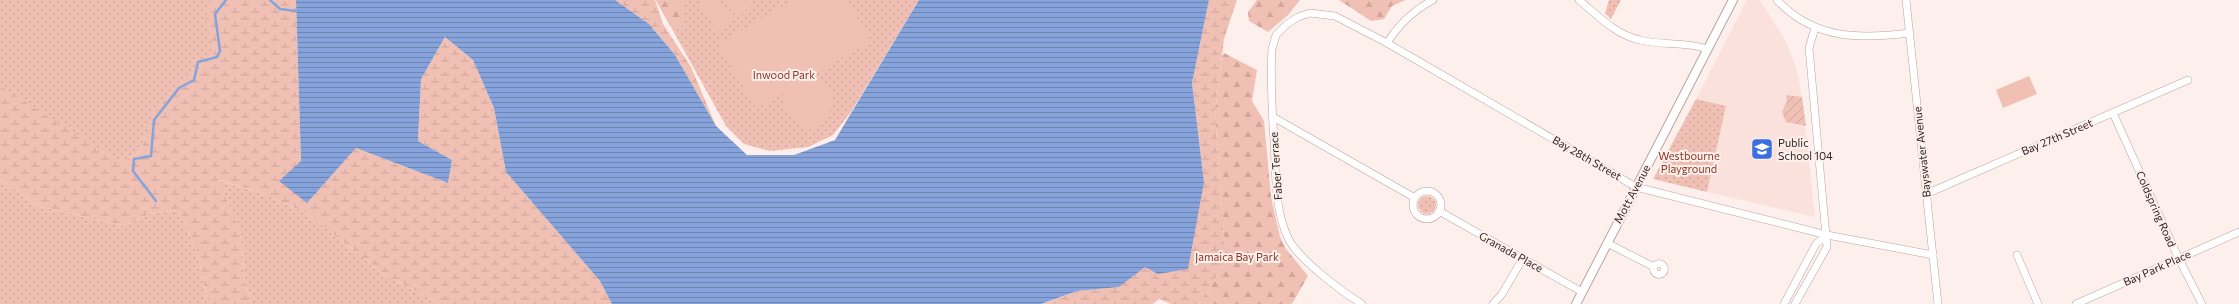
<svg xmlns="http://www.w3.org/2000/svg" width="2239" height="304" viewBox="0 0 2239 304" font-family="Commissioner,sans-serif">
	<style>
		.built { fill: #fbe1db }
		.grass { fill: url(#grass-dots) }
		.forest { fill: url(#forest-firs) }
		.wetland { fill: url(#wetland-marsh) }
		.garden { fill: url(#garden-furrows) }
		.pitch { fill: #f1c0b5 }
		.water { fill: url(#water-rules) }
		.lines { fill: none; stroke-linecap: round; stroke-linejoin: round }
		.stream { stroke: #86a4db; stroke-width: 2.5 }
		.minor-casing { stroke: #baa49f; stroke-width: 8 }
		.tertiary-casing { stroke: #baa49f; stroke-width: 10 }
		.minor { stroke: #fff; stroke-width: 7 }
		.tertiary { stroke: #fff; stroke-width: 8 }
		.labels { text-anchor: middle; stroke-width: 4; stroke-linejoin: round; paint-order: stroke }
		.park-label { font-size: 11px; fill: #8a3725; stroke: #fdefeb }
		.street-label { font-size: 11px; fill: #2f2725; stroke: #fdefeb }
		.poi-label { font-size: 11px; fill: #2f2725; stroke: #fdefeb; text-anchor: start }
	</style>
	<defs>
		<pattern id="grass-dots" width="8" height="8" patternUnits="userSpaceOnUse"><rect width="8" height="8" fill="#f1c0b5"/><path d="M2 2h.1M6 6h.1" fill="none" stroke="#cfa59c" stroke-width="1.8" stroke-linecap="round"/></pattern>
		<pattern id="forest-firs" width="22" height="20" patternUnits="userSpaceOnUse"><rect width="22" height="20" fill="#f1c0b5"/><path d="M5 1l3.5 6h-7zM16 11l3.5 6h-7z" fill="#cfa59c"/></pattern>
		<pattern id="wetland-marsh" width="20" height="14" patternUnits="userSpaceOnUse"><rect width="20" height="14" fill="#f1c0b5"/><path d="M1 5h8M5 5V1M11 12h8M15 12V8" fill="none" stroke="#cfa59c"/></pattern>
		<pattern id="garden-furrows" width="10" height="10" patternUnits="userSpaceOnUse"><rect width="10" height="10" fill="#f1c0b5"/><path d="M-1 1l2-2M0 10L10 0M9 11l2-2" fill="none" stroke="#cfa59c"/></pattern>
		<pattern id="water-rules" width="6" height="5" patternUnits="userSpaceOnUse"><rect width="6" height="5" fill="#86a4db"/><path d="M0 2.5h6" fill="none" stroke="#6e86b1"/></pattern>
	</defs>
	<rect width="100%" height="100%" fill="#fdefeb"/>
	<!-- built -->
	<polygon class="built" points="1747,0 1760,0 1785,40 1796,67 1802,97 1815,217 1707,192 1726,106 1696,99"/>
	<!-- grass -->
	<g class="grass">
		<polygon points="0,0 224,0 211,36 215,53 199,66 145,138 141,151 122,162 0,96"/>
		<polygon points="656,0 919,0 851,112 833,135 808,147 770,151 744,144 726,126"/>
		<polygon points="1609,0 1621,0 1611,19 1605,13"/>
		<polygon points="1696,99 1726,106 1707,192 1653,179"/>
		<polygon points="0,179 38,206 123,226 149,214 179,210 198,255 208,304 0,304"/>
		<polygon points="217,180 265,194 308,214 385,275 440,304 252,304 245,285 241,234"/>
		<circle cx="1427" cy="205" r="9"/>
	</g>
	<!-- forest -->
	<g class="forest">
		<polygon points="656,0 684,0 683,25 680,30 670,26"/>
		<polygon points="1257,0 1300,0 1288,15 1268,32 1249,21 1248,12"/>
		<polygon points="1339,0 1406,0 1392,6 1384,19 1371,21"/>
		<polygon points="1224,53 1257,70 1252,101 1264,121 1271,197 1280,237 1286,249 1308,276 1292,304 1199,304 1226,262 1215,114 1222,56"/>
	</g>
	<!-- wetland -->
	<g class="wetland">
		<polygon points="211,0 296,0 301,161 307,203 356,148 448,183 452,160 418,141 421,79 445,37 473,60 494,108 506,172 600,281 612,304 440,304 385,275 308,214 265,194 218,180 241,234 245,285 252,304 208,304 198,255 179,210 149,214 123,226 38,206 0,179 0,86 122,162 141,151 152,115 183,79 215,53 205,17"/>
		<polygon points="615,0 655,0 663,24 691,67 716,126 675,55 649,24"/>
		<polygon points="1209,0 1237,0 1224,39 1215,114 1226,262 1199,304 1171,304 1159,299 1153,304 1042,304 1077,291 1119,287 1145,266 1204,182 1192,83"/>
	</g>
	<!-- garden -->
	<polygon class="garden" points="1786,95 1802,97 1806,126 1786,122 1782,112 1787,101"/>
	<!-- pitch -->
	<g class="pitch">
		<polygon points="705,0 718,0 734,20 719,32 698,6"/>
		<polygon points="723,0 748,0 752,5 737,18"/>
		<path d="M793,0H847L871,41L813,75L824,84L833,96L831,108L820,128L810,130C794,118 779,113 786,91L756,109L718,44Z"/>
		<polygon points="2029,76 2037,94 2003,108 1996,90"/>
	</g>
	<!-- water -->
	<polygon class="water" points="296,0 615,0 649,24 675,55 716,126 747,155 794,155 835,140 919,0 1209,0 1192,83 1204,182 1188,269 1158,274 1145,267 1119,287 1077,291 1041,304 612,304 600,281 506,172 494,108 473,60 445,37 421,79 418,141 452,160 448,183 356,148 307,203 279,181 301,161"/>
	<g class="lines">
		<!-- stream -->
		<g class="stream">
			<polyline points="270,0 280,9 296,11"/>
			<polyline points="156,201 133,171 134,159 151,156 154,120 179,88 194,80 198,62 217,57 220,51 215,14 226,0"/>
		</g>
		<!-- minor casing -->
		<g class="minor-casing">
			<g id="minor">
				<path d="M1579,0C1597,15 1616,35 1640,40C1663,46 1684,41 1707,49"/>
				<path d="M1777,0C1814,40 1860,39 1910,33"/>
				<polyline points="1906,0 1938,304"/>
				<path d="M1387,43C1399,24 1414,10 1433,0"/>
				<polyline points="2113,113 2179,259 2202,304"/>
				<polyline points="1273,117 1415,198"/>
				<circle cx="1427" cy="205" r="14"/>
				<polyline points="1926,194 2188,80"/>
				<polyline points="1439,211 1582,292"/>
				<polyline points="1607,243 1654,267"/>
				<polyline points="2017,255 2038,304"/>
				<circle cx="1659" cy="269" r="5.5"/>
				<path d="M1362,304C1342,292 1300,260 1289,240C1274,210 1276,173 1274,141C1272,110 1270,79 1272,49L1276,35L1287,24L1298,17L1310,13L1335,16L1387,43L1636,187L1827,235L1933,255"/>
				<polyline points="1493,304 1502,294 1523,258"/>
				<polyline points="1784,304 1816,244 1827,235"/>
				<polyline points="1795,304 1827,247 1809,48 1815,28"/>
				<polyline points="2076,304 2239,232"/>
			</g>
		</g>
		<!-- tertiary casing -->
		<g class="tertiary-casing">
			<polyline id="tertiary" points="1576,304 1733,0"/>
		</g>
		<!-- minor -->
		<use href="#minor" class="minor"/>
		<!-- tertiary -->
		<use href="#tertiary" class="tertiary"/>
	</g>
	<!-- icons -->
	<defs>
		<g id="school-square" transform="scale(1.15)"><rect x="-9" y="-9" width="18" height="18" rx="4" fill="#396fde" stroke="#fdefeb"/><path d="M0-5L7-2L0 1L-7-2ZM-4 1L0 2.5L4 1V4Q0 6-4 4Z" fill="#fff"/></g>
	</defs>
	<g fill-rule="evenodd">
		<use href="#school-square" x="1762" y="149"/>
	</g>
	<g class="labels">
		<!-- park labels -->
		<g class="park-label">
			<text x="784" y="79">Inwood Park</text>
			<text x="1689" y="160">Westbourne<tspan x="1689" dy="13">Playground</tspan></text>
			<text x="1237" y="261">Jamaica Bay Park</text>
		</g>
		<!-- street labels -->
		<g class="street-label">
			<text transform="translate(2057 137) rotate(-23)" y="4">Bay 27th Street</text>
			<text transform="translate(1922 152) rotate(-96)" y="4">Bayswater Avenue</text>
			<text transform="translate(1587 158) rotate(30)" y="4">Bay 28th Street</text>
			<text transform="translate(1276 166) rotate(-94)" y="4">Faber Terrace</text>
			<text transform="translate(1632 194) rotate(-62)" y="4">Mott Avenue</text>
			<text transform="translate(2156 209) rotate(66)" y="4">Coldspring Road</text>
			<text transform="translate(1511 252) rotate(29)" y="4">Granada Place</text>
			<text transform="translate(2157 268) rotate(-24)" y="4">Bay Park Place</text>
		</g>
		<!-- poi labels -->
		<g class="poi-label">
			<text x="1778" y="147">Public<tspan x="1778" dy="13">School 104</tspan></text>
		</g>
	</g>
</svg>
